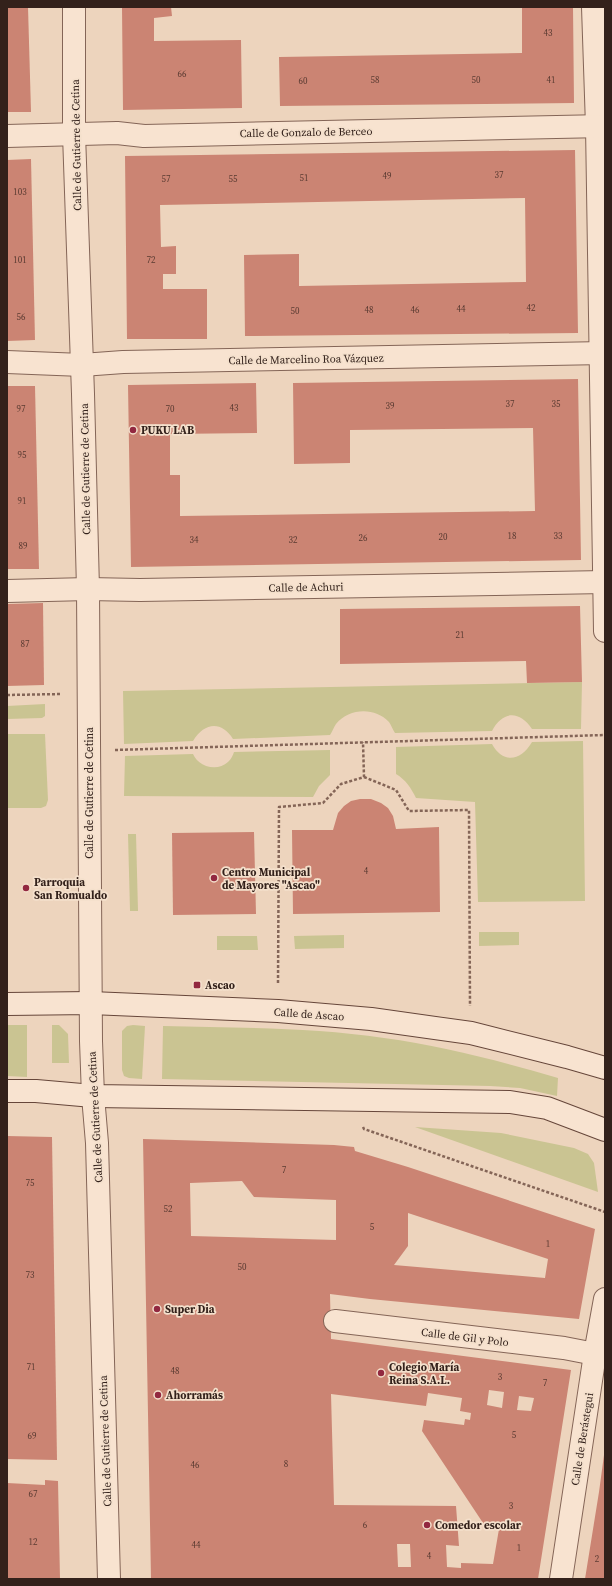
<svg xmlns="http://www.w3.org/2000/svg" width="612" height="1586" viewBox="0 0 612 1586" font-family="'Source Serif 4',serif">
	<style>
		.green { fill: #cac492 }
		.building { fill: #cb8473; fill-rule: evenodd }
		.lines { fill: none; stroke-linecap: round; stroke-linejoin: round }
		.street-casing { stroke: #846557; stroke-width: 24 }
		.secondary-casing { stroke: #66463a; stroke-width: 24 }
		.path { stroke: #846557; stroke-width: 2.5; stroke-dasharray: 3 2; stroke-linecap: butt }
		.street { stroke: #f8e3d0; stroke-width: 22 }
		.secondary { stroke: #f8e3d0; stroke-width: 22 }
		.poi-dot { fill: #922840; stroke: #f4e0cc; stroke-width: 1.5 }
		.labels { text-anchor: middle; stroke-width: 3.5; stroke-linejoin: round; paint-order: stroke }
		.number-label { font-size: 9px; fill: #593a31 }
		.street-label { font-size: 11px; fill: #33211b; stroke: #f4e0cc }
		.poi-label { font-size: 11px; font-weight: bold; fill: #33211b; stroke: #f4e0cc; text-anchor: start }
	</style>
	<rect width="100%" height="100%" fill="#edd4bd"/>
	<!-- green -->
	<g class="green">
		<path d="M582,682L581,729H532C520,711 503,710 492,731L395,733C393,730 391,725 389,722C375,707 349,708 336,724C334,727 332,732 330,735L233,739C221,720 204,723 193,741L124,744L123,691Z"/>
		<polygon points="45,704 45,716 42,718 7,719 7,706"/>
		<polygon points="7,734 45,734 48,800 46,806 41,808 7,808"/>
		<path d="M583,741L585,901L478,902L475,802L416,798C411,788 406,780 396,774V747L492,744C503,764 521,761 532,742Z"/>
		<path d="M330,750V775L319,786L313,797L124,796L125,756L193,754C199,768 219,772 229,761C231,759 233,755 234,752Z"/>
		<polygon points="128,834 136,834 138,911 130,911"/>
		<polygon points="479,932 519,932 519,945 479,946"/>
		<polygon points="344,935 344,948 295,949 294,936"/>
		<polygon points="217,936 257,936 258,950 217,950"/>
		<polygon points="7,1025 27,1025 27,1077 7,1076"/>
		<polygon points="52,1025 59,1025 68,1034 69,1063 52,1063"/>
		<polygon points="133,1025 145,1026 142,1079 129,1078 124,1076 122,1070 122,1031 127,1026"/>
		<path d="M163,1026C236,1028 311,1027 384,1038C443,1046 500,1061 558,1078L557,1096L520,1088L490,1086L162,1079Z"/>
		<polygon points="415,1127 501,1133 574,1148 588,1154 594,1163 598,1192"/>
	</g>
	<!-- building -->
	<g class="building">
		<polygon points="7,7 28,7 31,112 7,112"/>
		<polygon points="122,7 171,7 172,16 154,18 154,41 241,40 242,108 123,110"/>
		<polygon points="522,7 573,7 574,103 280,106 279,57 522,53"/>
		<polygon points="575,150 578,333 245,336 244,255 299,254 299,286 526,282 525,198 160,205 161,247 176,246 176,274 163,274 163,289 207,289 207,339 127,339 125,156"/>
		<polygon points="31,159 35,340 7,341 7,160"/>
		<polygon points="578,379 581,560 131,567 128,385 256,383 257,433 170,434 170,475 180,475 180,516 257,515 535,511 533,428 350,430 350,463 294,464 293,383"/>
		<polygon points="7,386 35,386 39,569 7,569"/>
		<polygon points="43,603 44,685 7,686 7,604"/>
		<polygon points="580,606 582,682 527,683 526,661 340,664 340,609"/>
		<polygon points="360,799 371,799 381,803 388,808 393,816 396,829 439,827 440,912 293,914 292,830 333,830 338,813 344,806 351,801"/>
		<polygon points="254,832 256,914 173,915 172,833"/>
		<polygon points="7,1136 52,1137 57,1460 7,1459"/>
		<path d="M143,1139L334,1145L354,1147L355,1151L408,1167L595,1229L579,1319L370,1299L330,1294L331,1339L571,1370L538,1579H151ZM242,1181L254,1197L336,1200V1240L191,1236L190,1183ZM408,1213L548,1259L545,1278L394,1265L408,1246ZM489,1390L504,1392L502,1408L487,1405ZM428,1393L462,1398L460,1411L471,1413L470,1420L465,1419L464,1425L424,1420L422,1431L487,1529H499L493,1564L461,1563V1568L447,1567L446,1545L459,1546L456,1506L334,1505L331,1394L426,1406ZM519,1396L534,1398L531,1411L517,1410ZM397,1544H410L411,1567H398Z"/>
		<polygon points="604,1455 605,1579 585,1579 599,1492"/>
		<polygon points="45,1480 58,1481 60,1579 7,1579 7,1483 45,1485"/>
	</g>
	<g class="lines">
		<!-- street casing -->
		<g class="street-casing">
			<g id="street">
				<polyline points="74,7 74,134 83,394 88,589 91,1041 93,1096 97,1143 109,1579"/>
				<polyline points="593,7 597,126 605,631"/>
				<polyline points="7,136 117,133 144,136 605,126"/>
				<polyline points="7,362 82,365 123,362 605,353"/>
				<polyline points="7,591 88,589 140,590 605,582"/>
				<polyline points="335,1321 564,1348 595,1354"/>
				<polyline points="561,1579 595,1354 605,1299"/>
			</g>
		</g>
		<!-- secondary casing -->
		<g class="secondary-casing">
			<g id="secondary">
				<polyline points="7,1004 91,1003 278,1011 371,1019 471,1033 567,1057 605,1068"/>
				<polyline points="7,1091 36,1091 93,1096 510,1102 547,1108 605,1130"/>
			</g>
		</g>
		<!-- path -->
		<g class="path">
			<polyline points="7,695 62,694"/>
			<polyline points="115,750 605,735"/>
			<polyline points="364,777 396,790 409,811 469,810 470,1006"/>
			<polyline points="278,983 279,807 323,803 341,784 364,777 363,742"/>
			<polyline points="363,1127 364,1129 605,1212"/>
		</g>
		<!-- street -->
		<use href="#street" class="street"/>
		<!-- secondary -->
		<use href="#secondary" class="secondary"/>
	</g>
	<!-- markers -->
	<g class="poi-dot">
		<circle cx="133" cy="430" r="4"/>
		<circle cx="214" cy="878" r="4"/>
		<circle cx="26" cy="888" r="4"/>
		<rect x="193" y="981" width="8" height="8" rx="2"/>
		<circle cx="157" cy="1309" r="4"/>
		<circle cx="381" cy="1373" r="4"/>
		<circle cx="158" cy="1395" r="4"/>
		<circle cx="427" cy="1525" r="4"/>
	</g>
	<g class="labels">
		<!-- number labels -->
		<g class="number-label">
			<text x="548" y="36">43</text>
			<text x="182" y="77">66</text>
			<text x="375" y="83">58</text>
			<text x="476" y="83">50</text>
			<text x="551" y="83">41</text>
			<text x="303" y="84">60</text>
			<text x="499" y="178">37</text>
			<text x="387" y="179">49</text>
			<text x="304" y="181">51</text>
			<text x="166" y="182">57</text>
			<text x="233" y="182">55</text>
			<text x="20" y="195">103</text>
			<text x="20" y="263">101</text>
			<text x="151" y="263">72</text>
			<text x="531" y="311">42</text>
			<text x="461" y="312">44</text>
			<text x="369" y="313">48</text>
			<text x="415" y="313">46</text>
			<text x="295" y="314">50</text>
			<text x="21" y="320">56</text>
			<text x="510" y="407">37</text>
			<text x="556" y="407">35</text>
			<text x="390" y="409">39</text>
			<text x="234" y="411">43</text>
			<text x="21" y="412">97</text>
			<text x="170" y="412">70</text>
			<text x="22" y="458">95</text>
			<text x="22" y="504">91</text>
			<text x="512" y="539">18</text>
			<text x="558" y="539">33</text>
			<text x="443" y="540">20</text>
			<text x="363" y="541">26</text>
			<text x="194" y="543">34</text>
			<text x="293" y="543">32</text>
			<text x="23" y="549">89</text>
			<text x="460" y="638">21</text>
			<text x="25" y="647">87</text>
			<text x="366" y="874">4</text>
			<text x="284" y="1173">7</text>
			<text x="30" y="1186">75</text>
			<text x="168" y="1212">52</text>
			<text x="372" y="1230">5</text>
			<text x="548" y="1247">1</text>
			<text x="242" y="1270">50</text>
			<text x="30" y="1278">73</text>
			<text x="31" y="1370">71</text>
			<text x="175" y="1374">48</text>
			<text x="500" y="1380">3</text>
			<text x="545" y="1386">7</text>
			<text x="514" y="1438">5</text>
			<text x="32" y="1439">69</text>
			<text x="286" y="1467">8</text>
			<text x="195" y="1468">46</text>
			<text x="33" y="1497">67</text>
			<text x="511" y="1509">3</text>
			<text x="365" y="1528">6</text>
			<text x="33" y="1545">12</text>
			<text x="196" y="1548">44</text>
			<text x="519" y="1551">1</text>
			<text x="429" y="1559">4</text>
			<text x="597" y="1562">2</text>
		</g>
		<!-- street labels -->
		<g class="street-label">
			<text transform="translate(306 132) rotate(-1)" y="4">Calle de Gonzalo de Berceo</text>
			<text transform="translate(76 145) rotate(-91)" y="4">Calle de Gutierre de Cetina</text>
			<text transform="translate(306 359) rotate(-1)" y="4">Calle de Marcelino Roa Vázquez</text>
			<text transform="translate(85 469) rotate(-91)" y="4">Calle de Gutierre de Cetina</text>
			<text transform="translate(306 587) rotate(-1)" y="4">Calle de Achuri</text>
			<text transform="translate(89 793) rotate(-90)" y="4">Calle de Gutierre de Cetina</text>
			<text transform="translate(309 1014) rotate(4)" y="4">Calle de Ascao</text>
			<text transform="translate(95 1117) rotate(-93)" y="4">Calle de Gutierre de Cetina</text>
			<text transform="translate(465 1337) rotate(7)" y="4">Calle de Gil y Polo</text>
			<text transform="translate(582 1439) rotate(-81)" y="4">Calle de Berástegui</text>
			<text transform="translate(105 1441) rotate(-92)" y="4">Calle de Gutierre de Cetina</text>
		</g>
		<!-- poi labels -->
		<g class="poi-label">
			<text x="141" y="434">PUKU LAB</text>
			<text x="222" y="876">Centro Municipal<tspan x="222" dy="13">de Mayores "Ascao"</tspan></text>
			<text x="34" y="886">Parroquia<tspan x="34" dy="13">San Romualdo</tspan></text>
			<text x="205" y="989">Ascao</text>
			<text x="165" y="1313">Super Dia</text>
			<text x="389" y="1371">Colegio María<tspan x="389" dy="13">Reina S.A.L.</tspan></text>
			<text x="166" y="1399">Ahorramás</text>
			<text x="435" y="1529">Comedor escolar</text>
		</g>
	</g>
	<!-- border -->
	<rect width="612" height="1586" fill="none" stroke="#33211b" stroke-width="16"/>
</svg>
